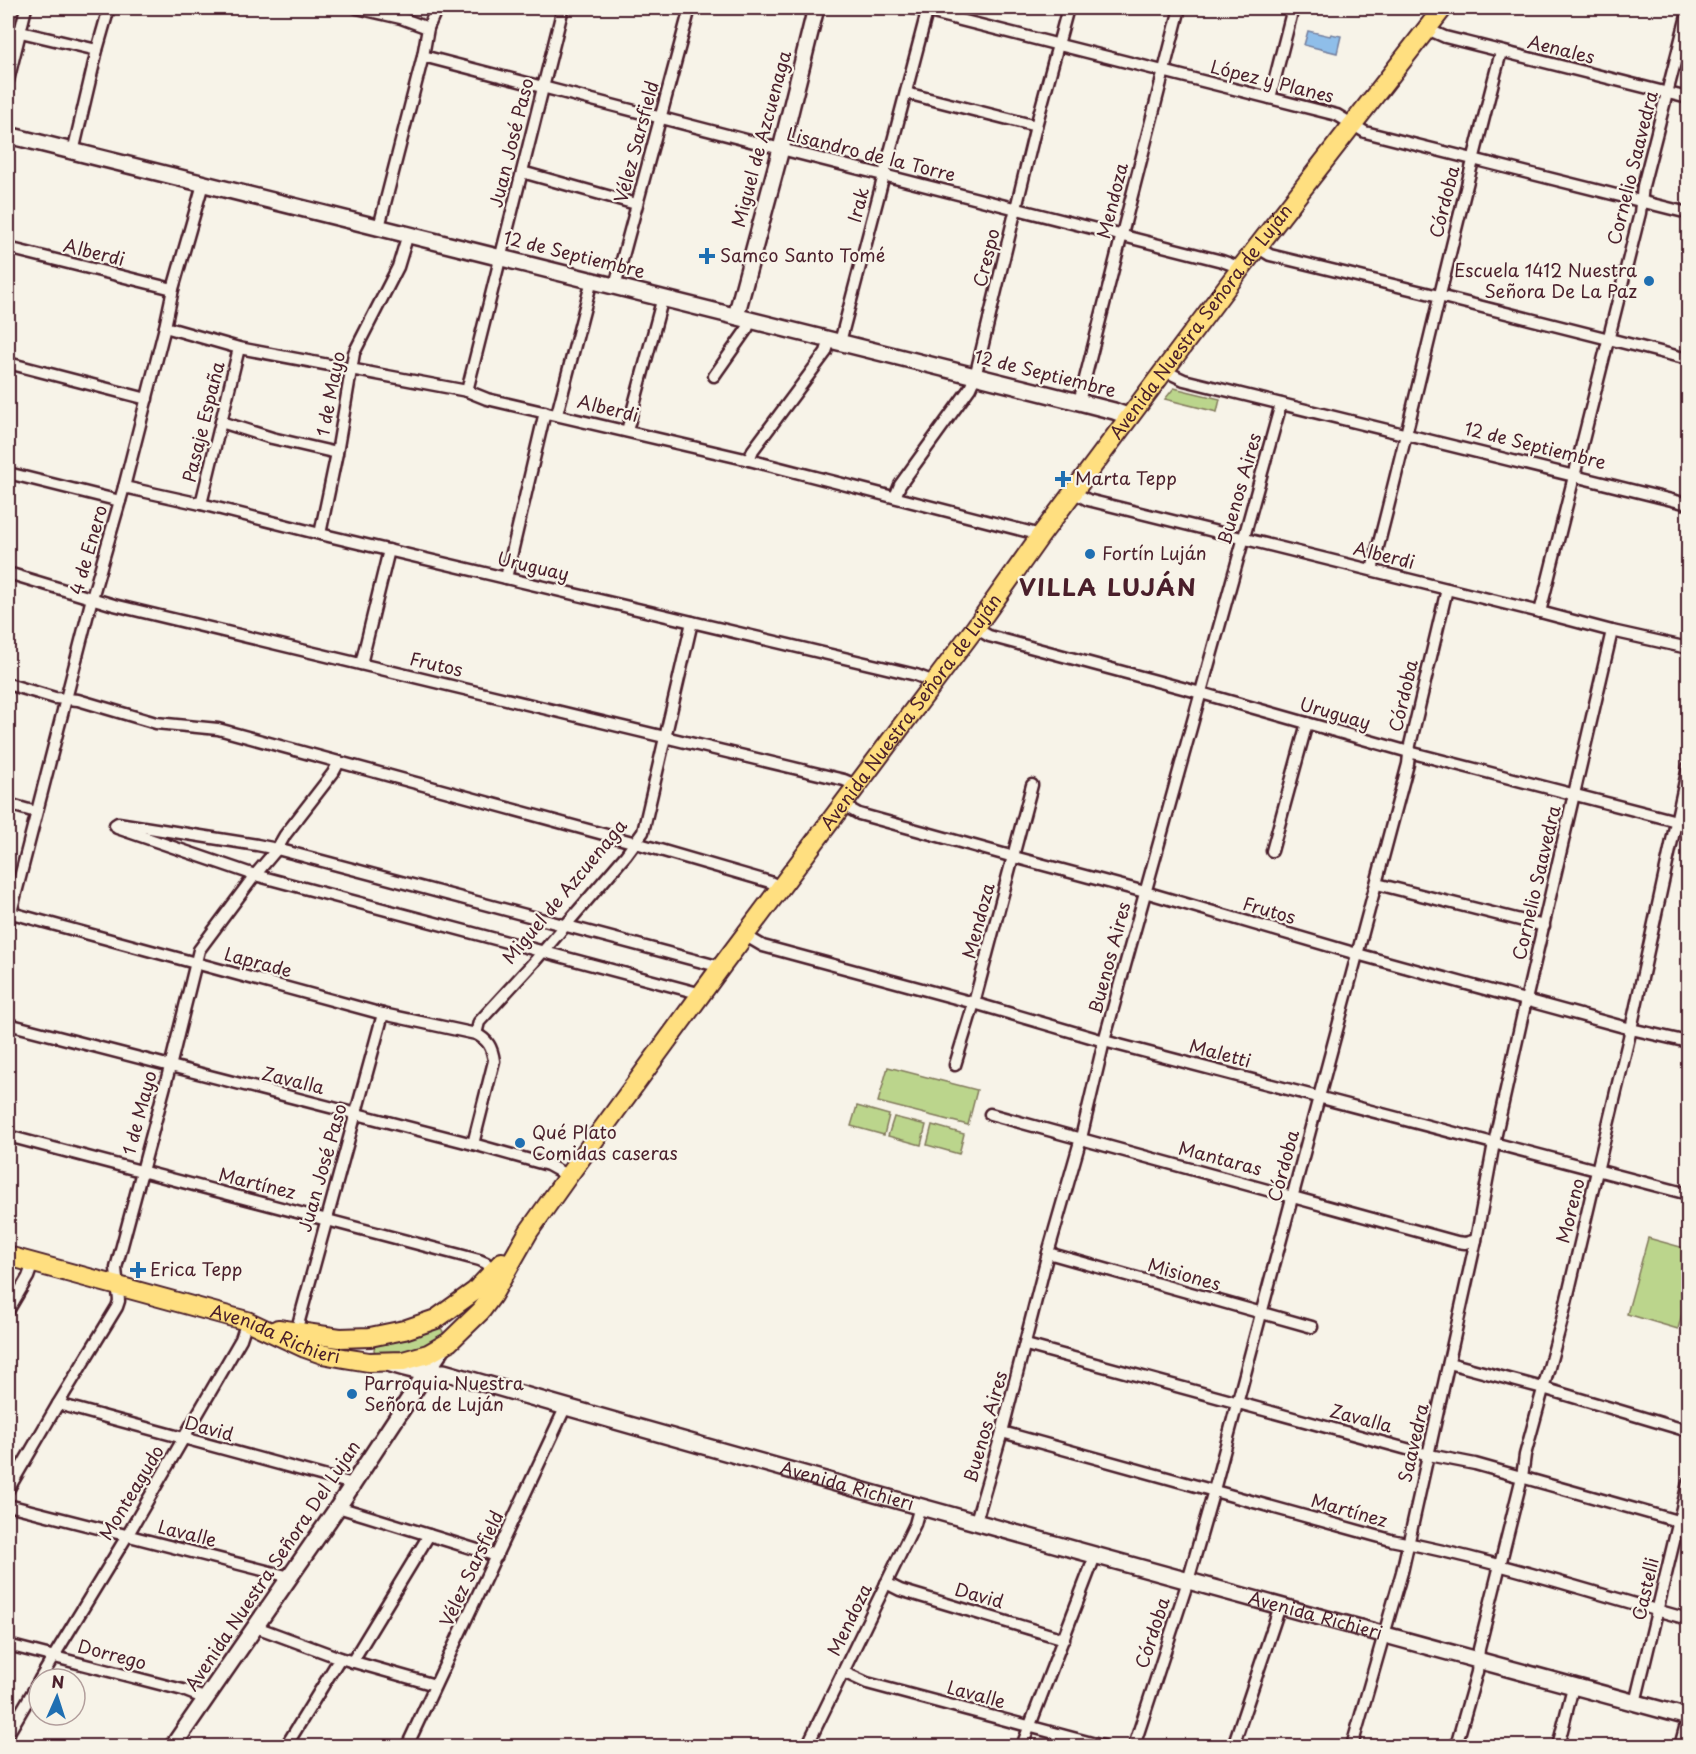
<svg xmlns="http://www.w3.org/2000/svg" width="1696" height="1754" viewBox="0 0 1696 1754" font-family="'Playpen Sans',sans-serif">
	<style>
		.green { fill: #bbd58c; stroke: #827a5c; stroke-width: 1.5 }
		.water { fill: #8fbee9; stroke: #737e9d; stroke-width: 1.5 }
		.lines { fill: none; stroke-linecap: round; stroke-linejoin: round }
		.street-casing { stroke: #4a1f2b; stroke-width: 15 }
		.secondary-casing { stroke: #4a1f2b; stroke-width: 20 }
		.primary-casing { stroke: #4a1f2b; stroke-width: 22 }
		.street { stroke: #f7f3e8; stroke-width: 10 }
		.secondary { stroke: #f7f3e8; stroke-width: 15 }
		.primary { stroke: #ffdf80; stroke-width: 18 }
		.poi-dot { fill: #1f6fb2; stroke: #f7f3e8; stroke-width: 2 }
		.labels { text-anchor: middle; stroke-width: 4.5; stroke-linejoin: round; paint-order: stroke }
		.street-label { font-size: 18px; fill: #4a1f2b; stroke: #f7f3e8 }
		.poi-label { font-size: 18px; fill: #4a1f2b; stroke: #f7f3e8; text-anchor: start }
		.district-label { font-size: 24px; font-weight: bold; letter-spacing: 1.5px; fill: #4a1f2b; stroke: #f7f3e8 }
	</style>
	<rect width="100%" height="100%" fill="#f7f3e8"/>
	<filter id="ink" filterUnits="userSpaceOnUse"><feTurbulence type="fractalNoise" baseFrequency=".0167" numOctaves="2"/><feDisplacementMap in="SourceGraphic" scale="12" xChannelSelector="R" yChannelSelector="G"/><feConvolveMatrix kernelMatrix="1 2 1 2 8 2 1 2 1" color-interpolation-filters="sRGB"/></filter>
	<g filter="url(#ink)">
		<!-- green -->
		<g class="green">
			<polygon points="1174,388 1220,399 1217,412 1165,399"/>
			<polygon points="888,1067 977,1090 968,1125 878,1102"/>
			<polygon points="857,1106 889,1115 884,1135 851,1126"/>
			<polygon points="894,1117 926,1125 921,1145 888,1136"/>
			<polygon points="932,1125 964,1134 959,1154 927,1145"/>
			<polygon points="1648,1238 1688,1249 1688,1291 1678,1329 1627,1314"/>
			<path d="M435,1324C442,1328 444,1331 444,1339L416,1353L376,1355L374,1350L375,1344Z"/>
		</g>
		<!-- water -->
		<polygon class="water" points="1308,31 1330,36 1331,34 1341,36 1337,53 1304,45"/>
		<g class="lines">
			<!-- street casing -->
			<g class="street-casing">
				<g id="street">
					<polyline points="357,8 401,18 428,28"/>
					<polyline points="913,8 1337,115 1365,132 1688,213"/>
					<polyline points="8,29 97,50"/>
					<polyline points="1427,29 1445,37 1688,98"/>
					<polyline points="423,56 781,149 1222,261 1241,268"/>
					<polyline points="8,81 26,8"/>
					<polyline points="906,93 1036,126"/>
					<polyline points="1270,98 1293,8"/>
					<polyline points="73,152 97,50 109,8"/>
					<polyline points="522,172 636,204"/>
					<polyline points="379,227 423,56 428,28 437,8"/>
					<polyline points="1257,247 1270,255 1439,296 1688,359"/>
					<polyline points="8,248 173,289"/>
					<polyline points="615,286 690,8"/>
					<polyline points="165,327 239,348 467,391 487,399 749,460 1041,535"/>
					<polyline points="840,342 928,8"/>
					<polyline points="8,363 147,399"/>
					<polyline points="1165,371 1184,380 1688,504"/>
					<polyline points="714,376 747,329 751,320"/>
					<polyline points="467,391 563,8"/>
					<polyline points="1079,402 1180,8"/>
					<polyline points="557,414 592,280"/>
					<polyline points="221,422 272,438 337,453"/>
					<polyline points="627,431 663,297"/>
					<polyline points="749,460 753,450 826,352 830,339"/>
					<polyline points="8,473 120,501"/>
					<polyline points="124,487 201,504 320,534 916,675 934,682"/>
					<polyline points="1073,492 1088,500 1540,612 1612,631 1688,648"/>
					<polyline points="895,497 900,485 970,388 975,377 1036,126 1068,8"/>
					<polyline points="201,504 239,348"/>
					<polyline points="320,534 337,453 354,353 398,267 408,234"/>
					<path d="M1372,570C1417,397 1455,224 1501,52"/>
					<polyline points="8,573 114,605 844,780 858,786"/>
					<polyline points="506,578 545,412"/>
					<polyline points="1540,612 1640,213 1643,186 1688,12"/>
					<polyline points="975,628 989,636 1201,693 1409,752 1688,824"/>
					<polyline points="361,664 389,550"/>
					<polyline points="8,684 55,698 78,700 156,723 218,729 636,843 770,882 782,888"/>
					<polyline points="8,804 36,812"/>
					<polyline points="843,805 859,814 1014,857 1145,892 1357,954 1631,1029 1688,1042"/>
					<polyline points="115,825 118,823 257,845 277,849 721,967"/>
					<polyline points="117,828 255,875 702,994"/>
					<polyline points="1272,851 1307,723"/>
					<polyline points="1377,884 1544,926"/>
					<path d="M8,912L383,1014L476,1034C488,1040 492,1047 494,1061L473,1144"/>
					<polyline points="8,924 92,598 124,487 165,327 173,289 203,184"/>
					<polyline points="746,936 763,946 974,1003 1104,1041 1688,1194"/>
					<polyline points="8,1024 473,1144 548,1165 568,1176"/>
					<polyline points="476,1034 479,1022 534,962 626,855 643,832 692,622"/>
					<polyline points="955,1065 974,1003 1032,785"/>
					<polyline points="990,1114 1457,1242 1465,1243 1476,1240"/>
					<polyline points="8,1136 479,1260 486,1263 494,1271"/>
					<polyline points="1048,1253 1312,1327"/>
					<polyline points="8,1311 28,1277 33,1263"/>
					<polyline points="296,1332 383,1014"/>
					<polyline points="1026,1345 1429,1455 1475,1464 1688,1524"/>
					<polyline points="1449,1363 1543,1388 1688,1431"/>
					<polyline points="58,1404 353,1484"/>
					<path d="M1002,1432L1391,1540C1491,1559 1590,1592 1688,1619"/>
					<polyline points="8,1490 58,1404 117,1307 119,1301 116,1268 170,1067 199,950 255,875 277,849 285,835 333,773 339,762"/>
					<polyline points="8,1505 290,1577"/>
					<polyline points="338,1507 497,1556"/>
					<polyline points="976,1521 1002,1432 1048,1253 1081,1138 1104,1041 1281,404"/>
					<polyline points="886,1583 900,1590 1064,1639"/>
					<polyline points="256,1627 340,1658 435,1685"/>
					<polyline points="8,1645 183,1690 206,1699"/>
					<polyline points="352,1662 429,1535"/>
					<polyline points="843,1672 867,1683 1103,1746"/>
					<polyline points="40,1679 127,1536 241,1339 247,1321"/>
					<polyline points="1635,1703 1688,1483"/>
					<polyline points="8,1734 39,1681"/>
					<polyline points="286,1746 340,1658"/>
					<polyline points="407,1746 566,1406"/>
					<polyline points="807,1746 915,1524 920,1506"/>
					<polyline points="1022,1746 1095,1556"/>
					<polyline points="1134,1746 1188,1581 1214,1490 1408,764 1410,745 1447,589"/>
					<polyline points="1233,1746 1280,1606"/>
					<polyline points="1352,1746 1402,1572 1476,1240 1494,1143 1526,1000 1612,631"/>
					<polyline points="1456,1746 1477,1672 1479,1649 1522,1477 1525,1455 1562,1320 1597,1171 1631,1029 1688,767"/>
					<polyline points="1558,1746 1573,1687"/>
					<polyline points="1680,1746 1688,1717"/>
				</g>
			</g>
			<!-- secondary casing -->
			<g class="secondary-casing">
				<g id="secondary">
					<polyline points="8,135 1079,402 1114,411 1130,417"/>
					<polyline points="736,316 781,149 816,8"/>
					<path id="s1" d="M388,1363C410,1370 421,1373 444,1372C858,1491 1273,1605 1688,1717"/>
					<polyline points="173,1746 338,1507 443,1347"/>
				</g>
			</g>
			<!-- primary casing -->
			<g class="primary-casing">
				<g id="primary">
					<path id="s2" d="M8,1256L247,1321L305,1348L322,1354L344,1358L369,1362L403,1361L428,1354L449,1342L481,1311L492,1296L529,1231L568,1176L721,967L975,628L1041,535L1241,268L1443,8"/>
					<polyline points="278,1329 340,1338 370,1337 404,1330 436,1319 475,1291 502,1262"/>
				</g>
			</g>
			<!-- street -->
			<use href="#street" class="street"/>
			<!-- secondary -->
			<use href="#secondary" class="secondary"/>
			<!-- primary -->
			<use href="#primary" class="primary"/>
		</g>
	</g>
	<!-- markers -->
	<g class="poi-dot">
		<path d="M704 247h6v6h6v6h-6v6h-6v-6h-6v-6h6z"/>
		<circle cx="1649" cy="281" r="6"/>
		<path d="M1060 470h6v6h6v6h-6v6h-6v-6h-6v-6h6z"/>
		<circle cx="1090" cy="554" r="6"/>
		<circle cx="520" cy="1143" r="6"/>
		<path d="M135 1261h6v6h6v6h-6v6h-6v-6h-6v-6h6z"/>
		<circle cx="352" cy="1394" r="6"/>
	</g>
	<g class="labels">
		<!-- street labels -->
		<g class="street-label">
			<text transform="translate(1561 50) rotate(14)" y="6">Aenales</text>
			<text transform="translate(1272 82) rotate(14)" y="6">López y Planes</text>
			<text transform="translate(762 139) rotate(-75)" y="6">Miguel de Azcuenaga</text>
			<text transform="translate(637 142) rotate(-75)" y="6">Vélez Sarsfield</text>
			<text transform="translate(512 143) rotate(-76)" y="6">Juan José Paso</text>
			<text transform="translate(871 155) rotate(14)" y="6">Lisandro de la Torre</text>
			<text transform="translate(1633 168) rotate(-76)" y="6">Cornelio Saavedra</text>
			<text transform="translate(1113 201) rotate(-76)" y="6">Mendoza</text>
			<text transform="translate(1445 202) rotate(-76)" y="6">Córdoba</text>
			<text transform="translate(859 205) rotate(-75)" y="6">Irak</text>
			<text transform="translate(94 253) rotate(14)" y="6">Alberdi</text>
			<text transform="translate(574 255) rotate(14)" y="6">12 de Septiembre</text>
			<text transform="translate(987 258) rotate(-76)" y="6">Crespo</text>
			<text dy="6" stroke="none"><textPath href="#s2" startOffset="1730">Avenida Nuestra Señora de Luján</textPath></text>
			<text transform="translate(1045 374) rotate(14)" y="6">12 de Septiembre</text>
			<text transform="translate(331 394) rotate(-79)" y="6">1 de Mayo</text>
			<text transform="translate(608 409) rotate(14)" y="6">Alberdi</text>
			<text transform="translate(204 422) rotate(-76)" y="6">Pasaje España</text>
			<text transform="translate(1535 446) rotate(14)" y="6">12 de Septiembre</text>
			<text transform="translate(1240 489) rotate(-74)" y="6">Buenos Aires</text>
			<text transform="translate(89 550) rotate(-74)" y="6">4 de Enero</text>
			<text transform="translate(1384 556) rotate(14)" y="6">Alberdi</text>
			<text transform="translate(533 567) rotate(13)" y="6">Uruguay</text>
			<text transform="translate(436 665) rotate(13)" y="6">Frutos</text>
			<text transform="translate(1404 696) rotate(-77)" y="6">Córdoba</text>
			<text dy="6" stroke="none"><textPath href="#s2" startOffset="1244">Avenida Nuestra Señora de Luján</textPath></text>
			<text transform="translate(1335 714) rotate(16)" y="6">Uruguay</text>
			<text transform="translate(1537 883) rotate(-77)" y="6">Cornelio Saavedra</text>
			<text transform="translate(565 892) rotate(-50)" y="6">Miguel de Azcuenaga</text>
			<text transform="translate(1269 911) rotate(16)" y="6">Frutos</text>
			<text transform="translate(979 921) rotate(-75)" y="6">Mendoza</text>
			<text transform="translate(1110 958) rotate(-75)" y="6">Buenos Aires</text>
			<text transform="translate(258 963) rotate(15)" y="6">Laprade</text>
			<text transform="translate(1220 1054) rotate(15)" y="6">Maletti</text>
			<text transform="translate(293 1081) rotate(14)" y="6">Zavalla</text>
			<text transform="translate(140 1113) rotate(-75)" y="6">1 de Mayo</text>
			<text transform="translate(1220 1159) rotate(15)" y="6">Mantaras</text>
			<text transform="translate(1284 1166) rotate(-75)" y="6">Córdoba</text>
			<text transform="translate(323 1168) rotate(-74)" y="6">Juan José Paso</text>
			<text transform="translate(257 1184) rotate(14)" y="6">Martínez</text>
			<text transform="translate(1571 1211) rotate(-76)" y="6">Moreno</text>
			<text transform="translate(1184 1275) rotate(16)" y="6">Misiones</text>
			<text dy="6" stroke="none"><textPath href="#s2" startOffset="279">Avenida Richieri</textPath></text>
			<text transform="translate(1361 1419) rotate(15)" y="6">Zavalla</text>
			<text transform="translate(986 1427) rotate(-74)" y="6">Buenos Aires</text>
			<text transform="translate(209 1429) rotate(15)" y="6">David</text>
			<text transform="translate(1414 1443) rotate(-77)" y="6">Saavedra</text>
			<text dy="6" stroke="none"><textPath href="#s1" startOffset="476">Avenida Richieri</textPath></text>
			<text transform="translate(132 1493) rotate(-59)" y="6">Monteagudo</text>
			<text transform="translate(1349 1511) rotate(16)" y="6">Martínez</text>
			<text transform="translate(187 1534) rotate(14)" y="6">Lavalle</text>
			<text transform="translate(273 1566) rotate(-56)" y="6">Avenida Nuestra Señora Del Lujan</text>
			<text transform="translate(472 1569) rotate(-65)" y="6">Vélez Sarsfield</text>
			<text transform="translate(1646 1589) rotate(-77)" y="6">Castelli</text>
			<text transform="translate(979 1596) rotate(16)" y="6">David</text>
			<text dy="6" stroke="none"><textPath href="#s1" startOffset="962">Avenida Richieri</textPath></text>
			<text transform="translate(850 1620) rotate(-64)" y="6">Mendoza</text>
			<text transform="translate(1153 1633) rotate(-72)" y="6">Córdoba</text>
			<text transform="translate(112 1655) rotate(15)" y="6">Dorrego</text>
			<text transform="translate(976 1695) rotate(15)" y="6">Lavalle</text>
		</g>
		<!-- poi labels -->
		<g class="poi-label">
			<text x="720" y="262">Samco Santo Tomé</text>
			<text x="1637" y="277" text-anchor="end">Escuela 1412 Nuestra<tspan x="1637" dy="21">Señora De La Paz</tspan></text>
			<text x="1075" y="485">Marta Tepp</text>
			<text x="1102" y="560">Fortín Luján</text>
			<text x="532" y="1139">Qué Plato<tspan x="532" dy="21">Comidas caseras</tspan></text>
			<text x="150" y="1276">Erica Tepp</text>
			<text x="364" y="1390">Parroquia Nuestra<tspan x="364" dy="21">Señora de Luján</tspan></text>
		</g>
		<!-- district labels -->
		<g class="district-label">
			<text x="1108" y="596">VILLA LUJÁN</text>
		</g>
	</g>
	<!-- margin -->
	<rect width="1696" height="1754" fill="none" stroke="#f7f3e8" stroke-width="30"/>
	<rect x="15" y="15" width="1666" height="1724" fill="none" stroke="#4a1f2b" stroke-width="2" filter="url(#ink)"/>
	<!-- north arrow -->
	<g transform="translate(57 1697) rotate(3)"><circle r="28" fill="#f7f3e8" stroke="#b29e9c" stroke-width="1.5"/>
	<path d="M0-4.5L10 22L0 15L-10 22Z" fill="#1f6fb2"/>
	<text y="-9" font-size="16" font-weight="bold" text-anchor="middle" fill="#4a1f2b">N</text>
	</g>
</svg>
